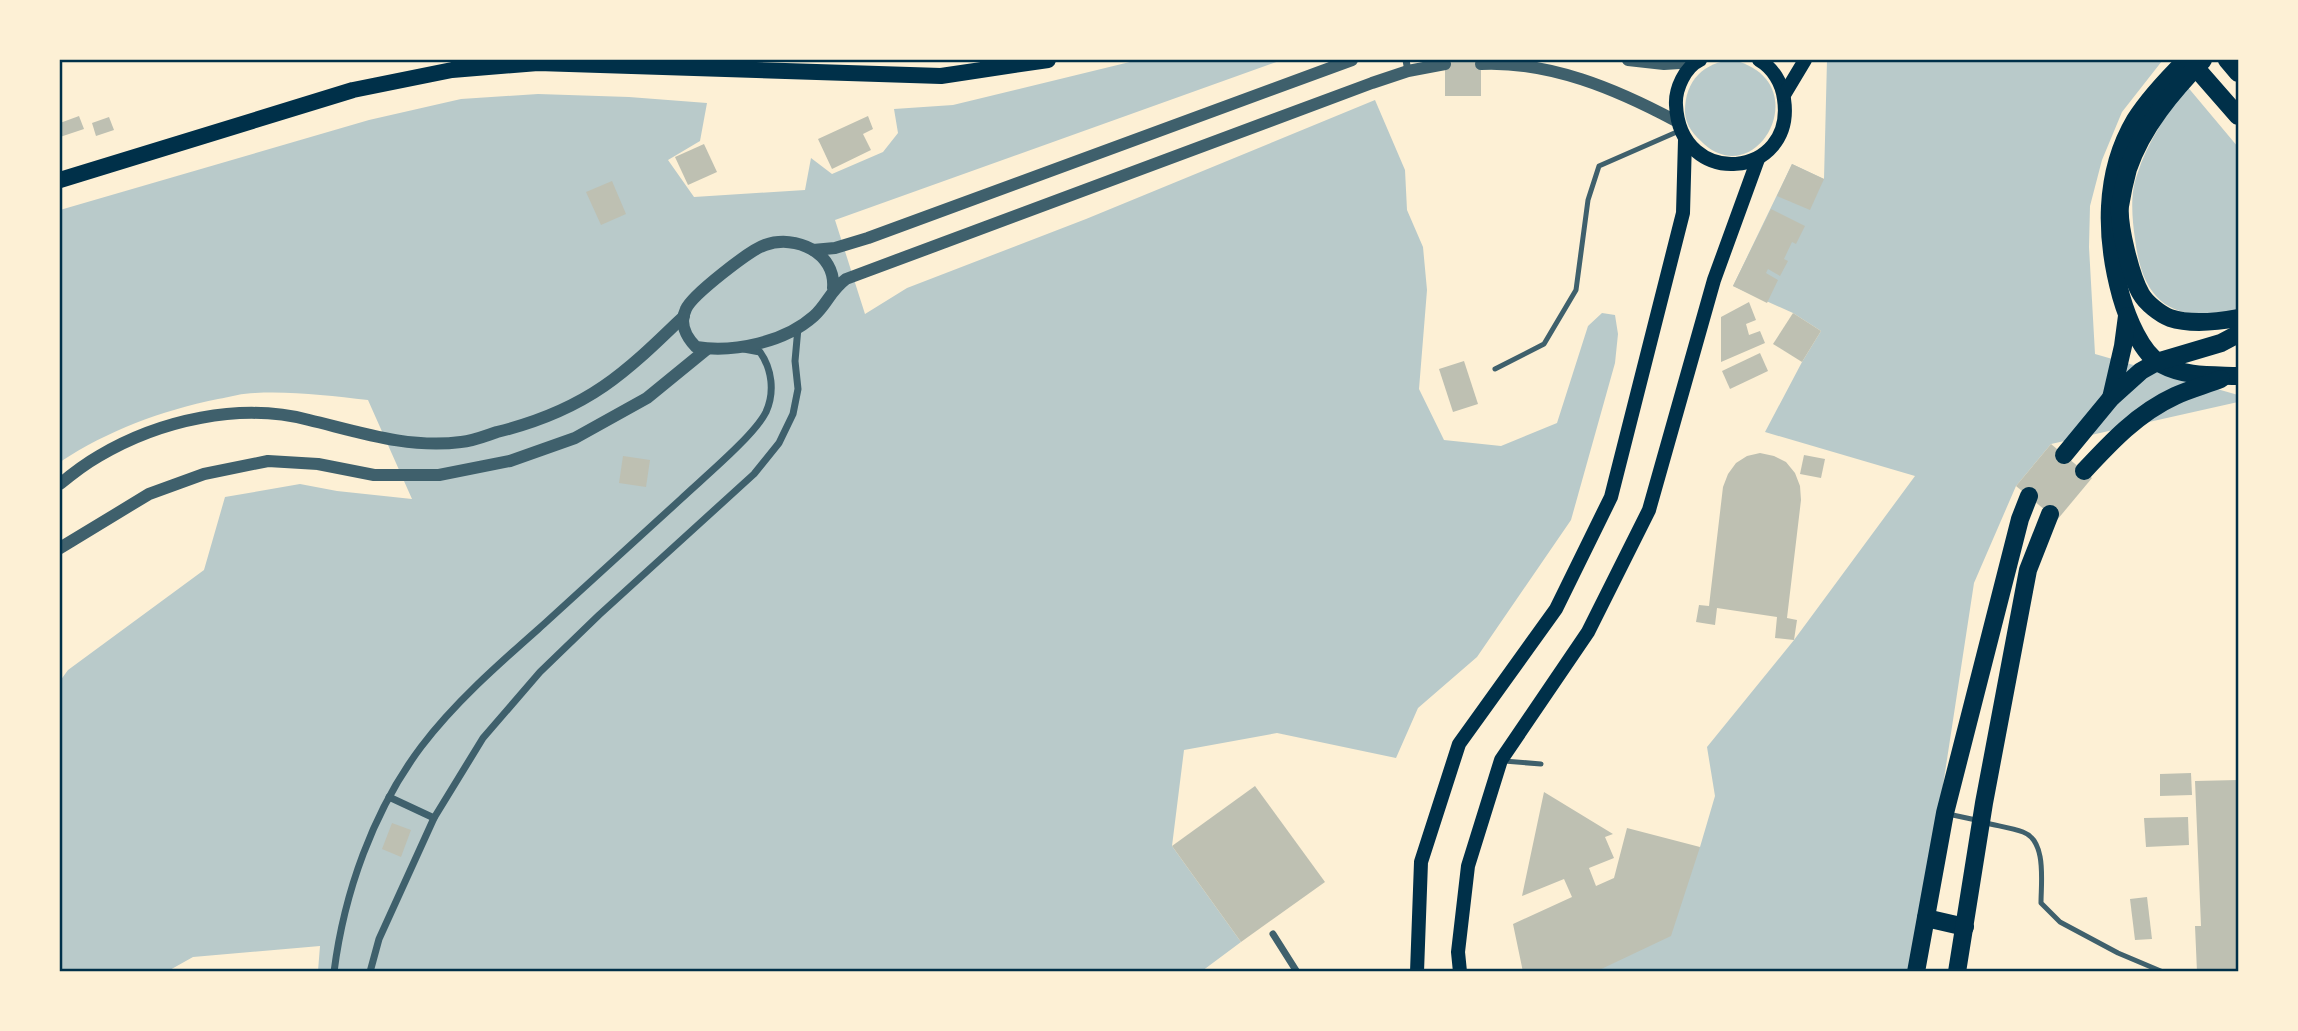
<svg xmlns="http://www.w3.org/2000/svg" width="2298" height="1031" viewBox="0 0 2298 1031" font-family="Barlow,sans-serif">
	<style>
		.green { fill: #b9caca }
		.building { fill: #bec0b2 }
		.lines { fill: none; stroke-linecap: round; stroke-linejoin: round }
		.service { stroke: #3f606c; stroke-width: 5 }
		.minor { stroke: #3f606c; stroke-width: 7 }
		.tertiary { stroke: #3f606c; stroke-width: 12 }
		.secondary { stroke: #003049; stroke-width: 14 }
		.primary { stroke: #003049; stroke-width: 16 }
		.motorway { stroke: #003049; stroke-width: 18 }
		.neatline { fill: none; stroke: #003049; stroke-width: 2.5 }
	</style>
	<rect width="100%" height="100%" fill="#fdf0d5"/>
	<!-- green -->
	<g class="green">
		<path d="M1138,60H1282L835,220L865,314L907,288L1086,219L1375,100L1405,170L1407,210L1423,247L1427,290L1419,389L1444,440L1501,446L1557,423L1588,326L1602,313L1615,315L1618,334L1615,363L1571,520L1477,657L1418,708L1396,758L1277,733L1184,750L1172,846L1241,942L1202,971H318L320,946L193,957L168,971H60V681L68,670L204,570L225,497L300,484L337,491L412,499L368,400C330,396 293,391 255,393C243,393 230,397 218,399C160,411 109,430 60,462V210L369,120L461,99L538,94L629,97L707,103L700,141L668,160L694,197L805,190L811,158L832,174L883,152L898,133L894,109L953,105Z"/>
		<path d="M1733,60C1818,81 1758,192 1704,144C1694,135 1686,126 1685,113C1684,82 1703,62 1733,60Z"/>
		<polygon points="1827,60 2161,60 2162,61 2122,112 2102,160 2090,206 2089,247 2095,354 2238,395 2238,402 2051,444 2016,486 1974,583 1942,792 1909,971 1595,972 1700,847 1715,796 1707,747 1794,640 1915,476 1765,432 1802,362 1821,331 1793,313 1733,286 1792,164 1824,179"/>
		<path d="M2186,85L2238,147V311C2174,323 2143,305 2135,239C2132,219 2130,193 2137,175C2147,142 2168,113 2186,85Z"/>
	</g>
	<!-- building -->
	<g class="building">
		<rect x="1445" y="60" width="36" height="36"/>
		<polygon points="79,116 84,129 60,137 60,123"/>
		<polygon points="868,116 873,129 863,134 871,150 832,169 818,139"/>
		<polygon points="109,117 114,130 96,136 92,123"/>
		<polygon points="704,144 717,172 688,185 675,157"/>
		<polygon points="1792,164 1824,179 1810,210 1777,196"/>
		<polygon points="612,181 626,214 601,225 586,192"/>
		<polygon points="1771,209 1805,226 1796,244 1792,242 1784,259 1788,261 1780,276 1768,269 1766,273 1778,280 1767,303 1733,286"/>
		<polygon points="1749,302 1756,320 1746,324 1749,335 1760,331 1765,343 1721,362 1721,317"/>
		<polygon points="1793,313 1821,331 1802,362 1773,344"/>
		<polygon points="1760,353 1768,371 1730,389 1722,371"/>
		<polygon points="1464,361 1478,404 1453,412 1439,369"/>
		<polygon points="2051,444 2092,478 2057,520 2016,486"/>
		<polygon points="1760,453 1774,456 1786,462 1795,473 1800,486 1801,500 1787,618 1797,620 1794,640 1775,638 1777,617 1717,608 1715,625 1696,622 1699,605 1709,606 1723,487 1728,474 1736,463 1747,456"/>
		<polygon points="1804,455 1825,459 1821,478 1800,474"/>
		<polygon points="623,456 650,460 646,487 619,483"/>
		<polygon points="2191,773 2192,795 2160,796 2160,774"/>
		<polygon points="2238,780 2238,972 2197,972 2195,926 2201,926 2195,781"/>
		<polygon points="1255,786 1325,882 1241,942 1172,846"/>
		<polygon points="1544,792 1613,834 1605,837 1614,858 1589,868 1596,886 1614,878 1627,828 1700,847 1671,936 1595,972 1523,972 1513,924 1572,897 1564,879 1522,896"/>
		<polygon points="2188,817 2189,845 2146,847 2144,818"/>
		<polygon points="392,823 411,830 401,857 382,849"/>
		<polygon points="2147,897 2152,939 2135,940 2130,899"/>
	</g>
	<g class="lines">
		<!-- service -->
		<g class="service">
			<polyline points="1495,369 1544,344 1576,290 1588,200 1599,166 1679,131"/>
			<polyline points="1504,761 1541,764"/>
			<polyline points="1948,814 1976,820"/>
			<path d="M1986,823C1998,826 2012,828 2023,832C2047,841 2041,882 2041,903L2060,922L2118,953L2163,972"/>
		</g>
		<!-- minor -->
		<g class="minor">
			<polyline points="1406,60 1408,71"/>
			<polyline points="389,797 434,818"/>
			<polyline points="1273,934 1297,972"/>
			<path d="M334,972C344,893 373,811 421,747C456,701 501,662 544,624C590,582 635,541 681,499C702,479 754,436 766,412C775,392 772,369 760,352L744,349"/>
			<polyline points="370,972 379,939 434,818 483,738 540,672 599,615 754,474 779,443 793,414 798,389 795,361 798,328"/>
		</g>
		<!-- tertiary -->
		<g class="tertiary">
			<polyline points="1628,60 1664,64 1695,62"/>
			<path d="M1481,64C1550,61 1616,89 1676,121"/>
			<polyline points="813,250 835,248 868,238 1352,60"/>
			<path d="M833,288C836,253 796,234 765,245C750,250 692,295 686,309C679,323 686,337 696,347C734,353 785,342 814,316C828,303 830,291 846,279L1372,83L1408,71L1445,64"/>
			<path d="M60,484C72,474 85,464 99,456C160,420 240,402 309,420C359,432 409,449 461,442C473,441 485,436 497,432C534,423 572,408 604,386C633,366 659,340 684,316"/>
			<polyline points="60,548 149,494 204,474 268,461 318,464 374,475 439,475 510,461 575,438 647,398 707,349"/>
		</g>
		<!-- secondary -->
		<g class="secondary">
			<path d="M1700,60C1685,67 1675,89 1676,105C1680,190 1796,179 1784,99C1782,83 1773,68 1759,60"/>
			<polyline points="1784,95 1805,60"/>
			<polyline points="1417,972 1421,862 1459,744 1556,609 1611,497 1683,213 1685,140"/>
			<polyline points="1460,972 1458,952 1468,866 1501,760 1588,632 1649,510 1714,280 1758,159"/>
		</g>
		<!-- primary -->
		<polyline class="primary" points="60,180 353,90 452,70 538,63 941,76 1048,60"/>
		<!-- motorway -->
		<g class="motorway">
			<path d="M2186,60C2169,77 2148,99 2135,120C2103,174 2105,238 2121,296C2127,317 2141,353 2161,364C2185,377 2212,375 2238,376"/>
			<polyline points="2189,60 2238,116"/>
			<path d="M2203,60C2173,91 2142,127 2128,169C2125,180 2122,194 2120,206C2118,225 2131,277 2141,294C2146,303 2160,314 2170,318C2191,325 2216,322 2238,318"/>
			<polyline points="2227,60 2238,73"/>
			<polyline points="2111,398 2123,346 2127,316"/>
			<polyline points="2064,455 2111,398 2141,371 2157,362 2221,343 2238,334"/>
			<path d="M2084,471C2111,442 2138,413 2175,396C2190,389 2206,385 2221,379"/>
			<polyline points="1926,918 1965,927"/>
			<polyline points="1916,972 1945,813 2020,519 2029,496"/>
			<polyline points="1957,972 1984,803 2028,570 2050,514"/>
		</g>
	</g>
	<!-- border -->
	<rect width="2298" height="1031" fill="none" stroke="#fdf0d5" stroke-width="122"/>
	<rect x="61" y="61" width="2176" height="909" class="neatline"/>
</svg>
